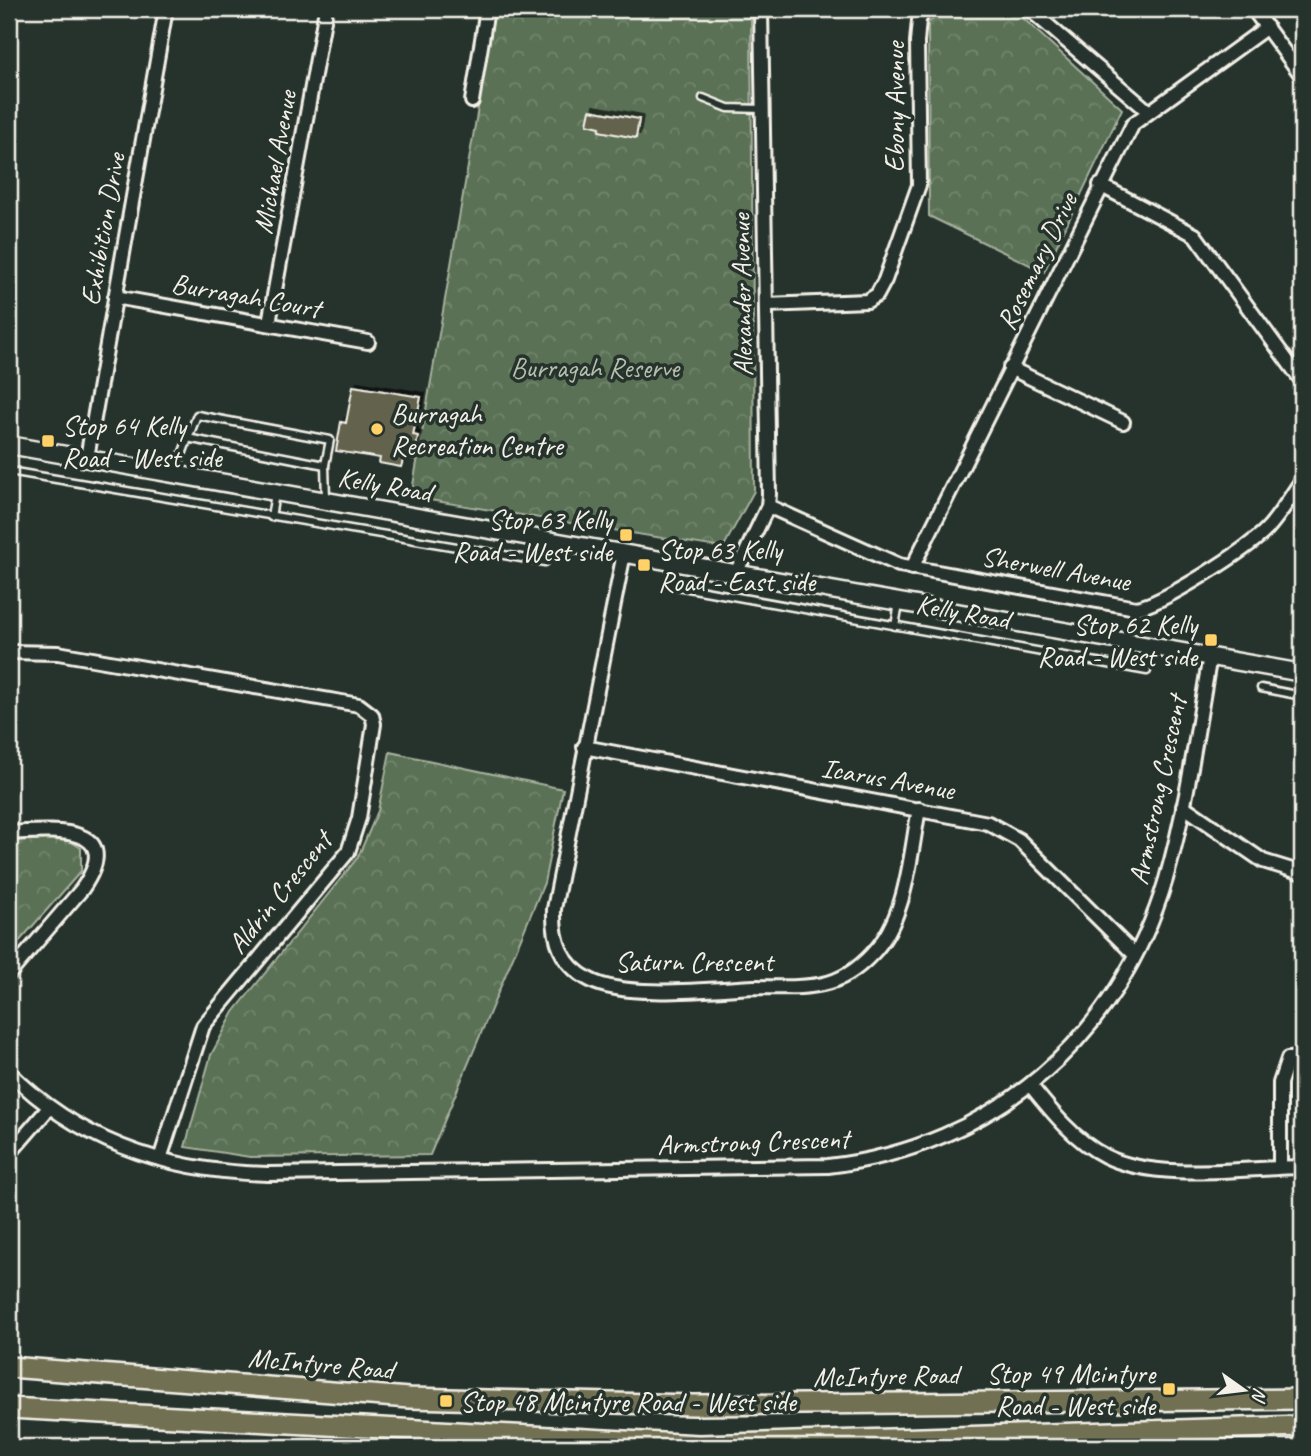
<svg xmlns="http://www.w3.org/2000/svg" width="1311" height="1456" viewBox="0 0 1311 1456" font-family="Caveat,sans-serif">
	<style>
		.park { fill: url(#park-crowns); stroke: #a7b19e; stroke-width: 2 }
		.building { fill: #64624e; stroke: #f4f1e8; stroke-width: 2; filter: url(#shadow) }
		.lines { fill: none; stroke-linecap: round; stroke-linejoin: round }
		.lane-casing { stroke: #f4f1e8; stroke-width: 11 }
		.street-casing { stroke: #f4f1e8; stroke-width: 18 }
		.secondary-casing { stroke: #f4f1e8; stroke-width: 21 }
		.primary-casing { stroke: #f4f1e8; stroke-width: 24 }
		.lane { stroke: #26332d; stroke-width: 6 }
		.street { stroke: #26332d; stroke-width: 12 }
		.secondary { stroke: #26332d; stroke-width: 16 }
		.primary { stroke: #716f52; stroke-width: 19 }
		.poi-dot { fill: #ffd166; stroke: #26332d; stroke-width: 2.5 }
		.labels { text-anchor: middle; stroke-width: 7; stroke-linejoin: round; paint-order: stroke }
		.street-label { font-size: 28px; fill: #f4f1e8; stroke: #26332d }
		.park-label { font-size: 28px; fill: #b6bead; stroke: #26332d }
		.poi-label { font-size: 28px; fill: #f4f1e8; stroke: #26332d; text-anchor: start }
	</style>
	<defs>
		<pattern id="park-crowns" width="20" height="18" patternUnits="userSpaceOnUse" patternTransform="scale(1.75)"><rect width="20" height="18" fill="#5a7155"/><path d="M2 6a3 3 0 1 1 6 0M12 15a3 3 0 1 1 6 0" fill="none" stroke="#72866d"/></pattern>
		<filter id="shadow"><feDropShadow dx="4" dy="-4" stdDeviation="0" flood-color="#0009"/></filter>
	</defs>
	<rect width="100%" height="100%" fill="#26332d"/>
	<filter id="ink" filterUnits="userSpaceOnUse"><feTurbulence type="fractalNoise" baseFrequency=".0143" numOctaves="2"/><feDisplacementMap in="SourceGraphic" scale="14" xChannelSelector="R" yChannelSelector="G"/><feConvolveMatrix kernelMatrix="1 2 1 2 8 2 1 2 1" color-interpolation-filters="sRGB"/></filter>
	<g filter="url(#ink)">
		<!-- park -->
		<g class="park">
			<polygon points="495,9 751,9 754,491 723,548 411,497"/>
			<polygon points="946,9 1013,9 1122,109 1044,272 929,216 928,23"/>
			<polygon points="390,752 563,789 544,883 430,1155 250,1157 185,1147 211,1055 234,1012 358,857 378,811"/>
			<polygon points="65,838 81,848 81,871 9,953 9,841"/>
		</g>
		<!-- building -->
		<g class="building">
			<polygon points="590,110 639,119 636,138 599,131 600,127 587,124"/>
			<polygon points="353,386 421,397 413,435 418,436 414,459 404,457 401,467 379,463 380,458 336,451 341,422 346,423"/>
		</g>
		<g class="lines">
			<!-- lane casing -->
			<g class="lane-casing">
				<g id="lane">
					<polyline points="703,98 728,108 762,109"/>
					<polyline points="187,438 325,465"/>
					<polyline points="9,471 545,562"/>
					<polyline points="175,473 197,415 330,440 325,465 326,500"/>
					<polyline points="271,517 275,494"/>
					<polyline points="677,586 1147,671"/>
					<polyline points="895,626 899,603"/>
					<polyline points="1261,688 1302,696"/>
				</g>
			</g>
			<!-- street casing -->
			<g class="street-casing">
				<g id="street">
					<polyline points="1029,9 1148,111"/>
					<polyline points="1253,9 1302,76"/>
					<polyline points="472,101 487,9"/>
					<polyline points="1100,185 1195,235 1302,381"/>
					<polyline points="115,297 368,342"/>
					<polyline points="766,305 867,301 877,295 885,280 919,185 917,42 919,20 925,9"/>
					<polyline points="269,323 326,9"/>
					<polyline points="1010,368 1123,422"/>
					<polyline points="87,458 166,9"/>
					<path d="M768,506L899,565L1136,608C1161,605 1248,549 1267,529C1280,515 1291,496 1302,480"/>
					<path d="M624,553L554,909C553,940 561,965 590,980C625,999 712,989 754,987C776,987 801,989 823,984C842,980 859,968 872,954C907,918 910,856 919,809"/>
					<polyline points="912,568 1133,124 1267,27"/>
					<polyline points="736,573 768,506 769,494 761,9"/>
					<polyline points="9,652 58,653 359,705 372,715 374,724 359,818 348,852 203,1026 160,1159"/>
					<polyline points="584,747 988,823 1019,840 1134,954"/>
					<polyline points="1183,806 1263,861 1302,873"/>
					<path d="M9,833C48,831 128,822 82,889L9,974"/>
					<path d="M9,1072C80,1143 169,1172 268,1174L828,1166C993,1147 1119,1038 1166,879C1187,806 1197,730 1210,656"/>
					<path d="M1031,1086C1051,1111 1075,1141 1105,1156C1157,1182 1245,1168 1302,1167"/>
					<polyline points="9,1154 48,1109"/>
					<polyline points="1280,1167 1280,1083 1288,1059 1302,1058"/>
				</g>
			</g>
			<!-- secondary casing -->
			<g class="secondary-casing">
				<polyline id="secondary" points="9,445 1302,673"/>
			</g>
			<!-- primary casing -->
			<g class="primary-casing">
				<g id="primary">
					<polyline points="9,1367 409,1398 694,1405 1302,1399"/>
					<polyline points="9,1408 699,1445 1302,1426"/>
				</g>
			</g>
			<!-- lane -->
			<use href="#lane" class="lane"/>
			<!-- street -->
			<use href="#street" class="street"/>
			<!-- secondary -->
			<use href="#secondary" class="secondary"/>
			<!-- primary -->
			<use href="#primary" class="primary"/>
		</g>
	</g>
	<!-- markers -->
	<g class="poi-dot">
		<circle cx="377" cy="429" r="7"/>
		<rect x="41" y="434" width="14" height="14" rx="3.5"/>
		<rect x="619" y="528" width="14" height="14" rx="3.5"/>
		<rect x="637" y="558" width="14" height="14" rx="3.5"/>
		<rect x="1204" y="633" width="14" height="14" rx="3.5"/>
		<rect x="1162" y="1382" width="14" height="14" rx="3.5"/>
		<rect x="439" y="1394" width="14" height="14" rx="3.5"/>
	</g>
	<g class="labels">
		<!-- street labels -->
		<g class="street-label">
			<text transform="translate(894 107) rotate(-90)" y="10">Ebony Avenue</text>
			<text transform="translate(274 162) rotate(-80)" y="10">Michael Avenue</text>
			<text transform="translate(102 229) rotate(-80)" y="10">Exhibition Drive</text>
			<text transform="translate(1036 261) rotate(-64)" y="10">Rosemary Drive</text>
			<text transform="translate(246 295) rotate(10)" y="10">Burragah Court</text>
			<text transform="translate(741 295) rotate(-91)" y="10">Alexander Avenue</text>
			<text transform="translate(385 484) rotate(10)" y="10">Kelly Road</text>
			<text transform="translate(1056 568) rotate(10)" y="10">Sherwell Avenue</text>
			<text transform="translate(963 611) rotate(10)" y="10">Kelly Road</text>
			<text transform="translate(888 778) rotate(10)" y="10">Icarus Avenue</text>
			<text transform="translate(1157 790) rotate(-78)" y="10">Armstrong Crescent</text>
			<text transform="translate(279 892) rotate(-51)" y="10">Aldrin Crescent</text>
			<text x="694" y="971">Saturn Crescent</text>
			<text transform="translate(753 1141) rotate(-2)" y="10">Armstrong Crescent</text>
			<text transform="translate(321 1363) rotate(5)" y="10">McIntyre Road</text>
			<text transform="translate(886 1375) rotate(-1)" y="10">McIntyre Road</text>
		</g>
		<!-- park labels -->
		<g class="park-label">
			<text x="595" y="377">Burragah Reserve</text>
		</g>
		<!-- poi labels -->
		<g class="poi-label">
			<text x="391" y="423">Burragah<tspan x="391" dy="32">Recreation Centre</tspan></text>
			<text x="62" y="435">Stop 64 Kelly<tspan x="62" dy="32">Road - West side</tspan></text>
			<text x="612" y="529" text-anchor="end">Stop 63 Kelly<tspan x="612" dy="32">Road - West side</tspan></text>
			<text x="658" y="559">Stop 63 Kelly<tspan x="658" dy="32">Road - East side</tspan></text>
			<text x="1197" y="634" text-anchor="end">Stop 62 Kelly<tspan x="1197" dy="32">Road - West side</tspan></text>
			<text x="1155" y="1383" text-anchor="end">Stop 49 Mcintyre<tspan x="1155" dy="32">Road - West side</tspan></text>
			<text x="460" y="1411">Stop 48 Mcintyre Road - West side</text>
		</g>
	</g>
	<!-- margin -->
	<rect width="1311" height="1456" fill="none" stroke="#26332d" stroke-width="35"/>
	<rect x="18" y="18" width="1276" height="1421" fill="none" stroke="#f4f1e8" stroke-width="2.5" filter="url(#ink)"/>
	<!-- north arrow -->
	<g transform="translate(1244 1390) rotate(104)" stroke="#26332d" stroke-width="5" paint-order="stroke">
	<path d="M0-5L12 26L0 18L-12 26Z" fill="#f4f1e8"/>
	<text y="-10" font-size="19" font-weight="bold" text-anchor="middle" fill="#f4f1e8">N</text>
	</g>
</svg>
